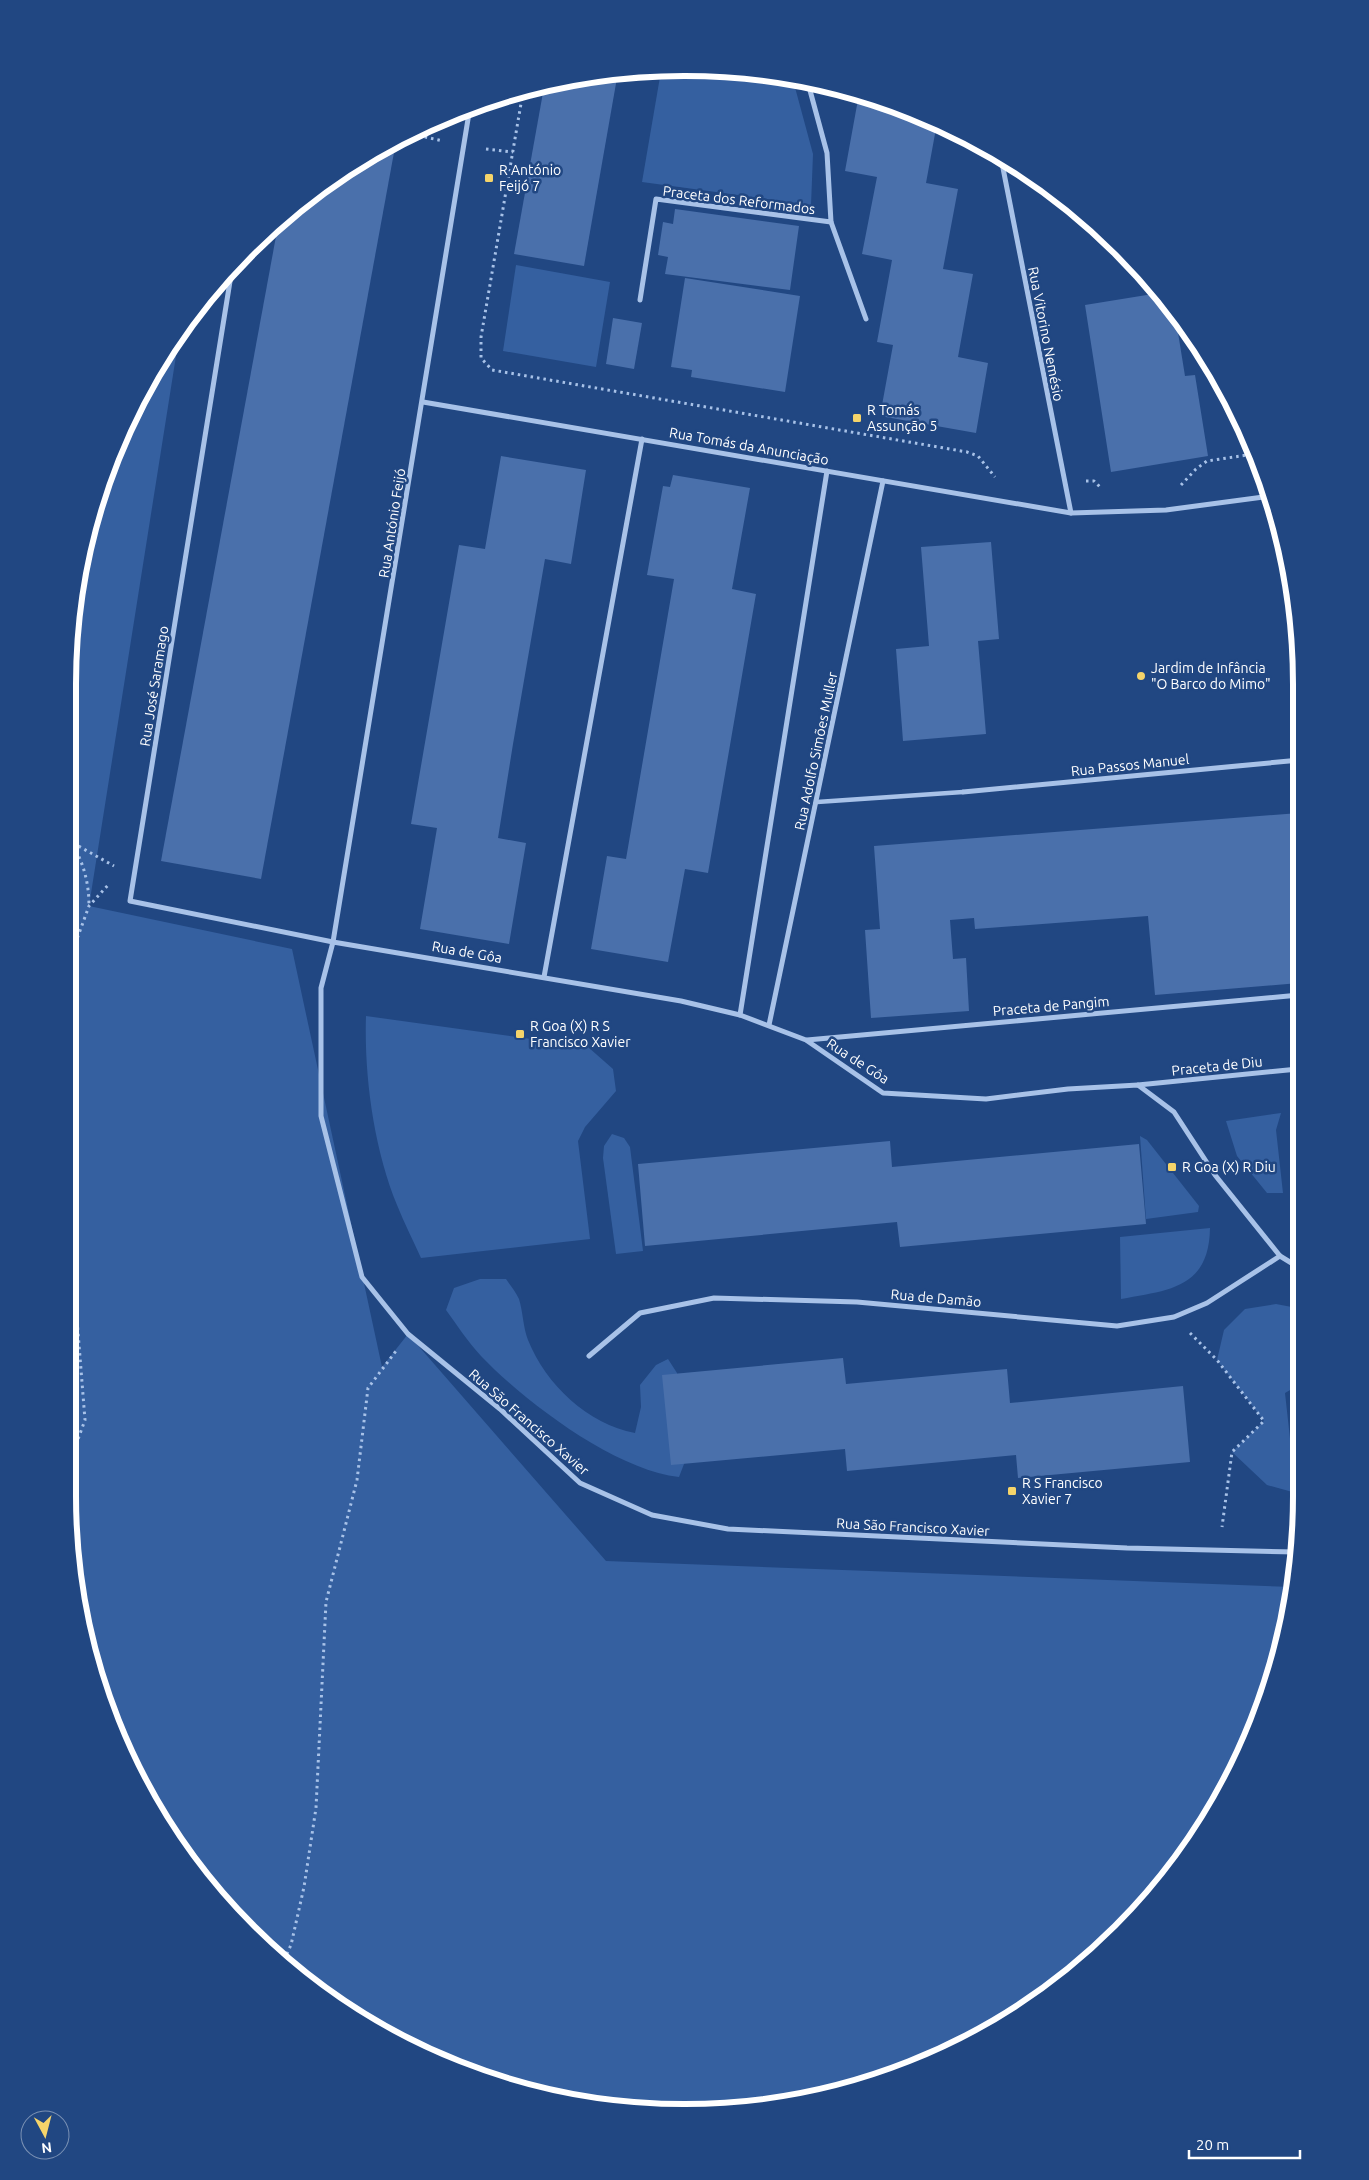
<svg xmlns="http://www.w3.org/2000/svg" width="1369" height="2180" viewBox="0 0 1369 2180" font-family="Ubuntu,sans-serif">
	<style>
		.green { fill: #3560a0 }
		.building { fill: #4a70ab }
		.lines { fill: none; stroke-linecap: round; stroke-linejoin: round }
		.path { stroke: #a8c2e8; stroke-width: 3; stroke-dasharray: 2.5 4; stroke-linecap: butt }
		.pedestrian { stroke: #a8c2e8; stroke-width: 4.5 }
		.minor { stroke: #a8c2e8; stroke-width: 5 }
		.poi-dot { fill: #f5d46a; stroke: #214782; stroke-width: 2 }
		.labels { text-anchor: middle; stroke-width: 5; stroke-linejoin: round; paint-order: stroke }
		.poi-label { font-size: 14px; fill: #fff; stroke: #214782; text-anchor: start }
		.street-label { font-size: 14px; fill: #fff; stroke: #214782 }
		.rim { fill: none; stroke: #fff; stroke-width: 6 }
	</style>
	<rect width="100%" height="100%" fill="#214782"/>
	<!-- green -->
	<g class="green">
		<polygon points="725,69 793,80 813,154 811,205 642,182 661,71"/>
		<polygon points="516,265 610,282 596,367 503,351"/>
		<polygon points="179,337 89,906 292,949 382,1367 408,1334 606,1561 1293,1587 1255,1731 1174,1871 1121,1932 1028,2008 883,2080 765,2107 684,2112 604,2107 486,2080 411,2049 309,1985 195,1871 131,1769 100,1694 73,1576 73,604 114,449"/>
		<path d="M366,1016L588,1047L613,1069L616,1091L585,1127L578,1141L590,1239L421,1258C413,1240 404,1223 397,1205C374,1149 364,1076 366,1016Z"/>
		<polygon points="1281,1113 1276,1130 1283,1193 1267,1193 1237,1156 1226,1121"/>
		<polygon points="612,1134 624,1138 630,1147 643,1251 616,1254 603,1158 604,1146"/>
		<polygon points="1140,1136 1147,1140 1199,1206 1198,1212 1146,1219"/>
		<path d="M1210,1228C1209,1288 1170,1290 1121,1299L1120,1237Z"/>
		<path d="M480,1279H506C510,1285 516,1292 519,1299C523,1312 523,1327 528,1340C546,1385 588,1424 635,1433L641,1407L640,1385L656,1365L668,1359L677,1373L689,1451L679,1477C615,1470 525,1402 481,1356C468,1342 457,1325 446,1310L454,1288Z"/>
		<polygon points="1276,1304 1297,1308 1297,1386 1285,1393 1296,1493 1267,1485 1232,1452 1264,1421 1217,1360 1224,1330 1245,1309"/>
	</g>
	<!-- building -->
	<g class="building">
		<polygon points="618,72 584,266 514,254 544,87 604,73"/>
		<polygon points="859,94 937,123 926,183 958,189 943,269 973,274 958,357 988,363 976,433 880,416 893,345 877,342 892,260 862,254 877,177 845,171"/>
		<polygon points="386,146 395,147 261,879 161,861 279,220 376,150"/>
		<polygon points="675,209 799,226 790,290 665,274 668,257 658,255 663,222 673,224"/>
		<polygon points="685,278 800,296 785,392 691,377 692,370 671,367"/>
		<polygon points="1159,293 1175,314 1185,376 1195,375 1208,456 1111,472 1085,305"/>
		<polygon points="613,318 642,323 634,369 606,364"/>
		<polygon points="501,456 586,470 571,564 545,559 513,744 498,838 526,843 509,944 420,929 437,828 411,824 459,545 485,549"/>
		<polygon points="673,475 750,488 732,589 756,594 708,873 685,869 668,962 591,949 607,856 626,859 674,579 647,575 663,486 670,487"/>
		<polygon points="991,542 999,639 978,641 986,734 903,741 896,649 929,646 921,547"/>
		<polygon points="1299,813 1299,983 1155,995 1148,916 975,929 974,918 950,920 953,959 966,958 969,1011 871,1018 865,930 880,929 874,846"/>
		<polygon points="890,1141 892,1167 1139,1144 1146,1224 900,1247 897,1222 645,1246 638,1164"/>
		<polygon points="843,1358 846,1384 1007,1369 1010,1403 1183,1386 1190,1462 1018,1478 1016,1455 847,1471 845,1449 671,1465 662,1375"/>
	</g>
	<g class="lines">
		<!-- path -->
		<g class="path">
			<polyline points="523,92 481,337 481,358 492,370 967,452 978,456 995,477"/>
			<polyline points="412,134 443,141"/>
			<polyline points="486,149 513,152"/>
			<polyline points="1086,481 1094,481 1102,489"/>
			<polyline points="1181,485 1196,469 1207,461 1254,454"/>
			<polyline points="73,632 80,588 79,579"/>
			<polyline points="73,843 114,866"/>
			<path d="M73,845C84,864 89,884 89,906"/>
			<polyline points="73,950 89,906 109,884"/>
			<polyline points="73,1269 85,1420 73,1453"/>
			<polyline points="1190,1333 1217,1360 1264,1421 1232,1452 1222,1527"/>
			<polyline points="284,1960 291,1945 304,1887 316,1808 326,1602 357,1480 368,1388 396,1351"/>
		</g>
		<!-- pedestrian -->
		<polyline class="pedestrian" points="817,802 963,792"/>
		<!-- minor -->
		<g class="minor">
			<polyline points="470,107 333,942 321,988 321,1116 362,1277 408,1334 500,1409 580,1483 652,1515 728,1529 1127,1548 1296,1552"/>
			<polyline points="460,112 469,113"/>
			<polyline points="1001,158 1071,513"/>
			<polyline points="831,222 866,319"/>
			<polyline points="232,269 130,901 333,942 681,1001 740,1015 806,1040 883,1093 986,1099 1068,1089 1138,1085 1174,1112 1215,1175 1280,1256 1298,1267"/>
			<polyline points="640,300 656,199 831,222 827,153 808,83"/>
			<polyline points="423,402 1071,513 1166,510 1271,496"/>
			<polyline points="963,792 1300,760"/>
			<polyline points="544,977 642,439"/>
			<polyline points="740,1015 827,471"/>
			<polyline points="769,1025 883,481"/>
			<polyline points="807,1040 1299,995"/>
			<polyline points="1138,1085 1298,1069"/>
			<polyline points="589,1356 640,1313 714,1298 857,1302 1117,1326 1174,1317 1207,1303 1280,1256"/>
		</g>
	</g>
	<!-- markers -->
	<g class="poi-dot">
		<rect x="484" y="173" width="10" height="10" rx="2.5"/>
		<rect x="852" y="413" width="10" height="10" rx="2.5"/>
		<circle cx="1141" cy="676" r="5"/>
		<rect x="515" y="1029" width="10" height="10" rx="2.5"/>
		<rect x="1167" y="1162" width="10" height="10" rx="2.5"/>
		<rect x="1007" y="1486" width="10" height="10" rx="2.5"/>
	</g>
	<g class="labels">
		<!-- poi labels -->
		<g class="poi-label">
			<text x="499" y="175">R António<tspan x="499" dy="16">Feijó 7</tspan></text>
			<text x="867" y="415">R Tomás<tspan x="867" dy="16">Assunção 5</tspan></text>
			<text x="1151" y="673">Jardim de Infância<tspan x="1151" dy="16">"O Barco do Mimo"</tspan></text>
			<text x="530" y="1031">R Goa (X) R S<tspan x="530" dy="16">Francisco Xavier</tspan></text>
			<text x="1182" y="1172">R Goa (X) R Diu</text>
			<text x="1022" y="1488">R S Francisco<tspan x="1022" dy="16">Xavier 7</tspan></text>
		</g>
		<!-- street labels -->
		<g class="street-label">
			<text transform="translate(739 200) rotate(7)" y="5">Praceta dos Reformados</text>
			<text transform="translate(1046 334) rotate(79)" y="5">Rua Vitorino Nemésio</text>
			<text transform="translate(749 446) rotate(10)" y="5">Rua Tomás da Anunciação</text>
			<text transform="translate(392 523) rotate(-81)" y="5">Rua António Feijó</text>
			<text transform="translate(154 686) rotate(-81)" y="5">Rua José Saramago</text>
			<text transform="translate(816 751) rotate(-78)" y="5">Rua Adolfo Simões Muller</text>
			<text transform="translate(1130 765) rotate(-6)" y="5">Rua Passos Manuel</text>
			<text transform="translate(467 952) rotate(10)" y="5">Rua de Gôa</text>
			<text transform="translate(1051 1006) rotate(-5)" y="5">Praceta de Pangim</text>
			<text transform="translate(858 1061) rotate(33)" y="5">Rua de Gôa</text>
			<text transform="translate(1217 1066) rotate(-6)" y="5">Praceta de Diu</text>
			<text transform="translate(936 1298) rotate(5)" y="5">Rua de Damão</text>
			<text transform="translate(529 1422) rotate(41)" y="5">Rua São Francisco Xavier</text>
			<text transform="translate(913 1527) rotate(3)" y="5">Rua São Francisco Xavier</text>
		</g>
	</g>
	<!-- crop -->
	<path d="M0 0H1369V2180H0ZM684 76H685A608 608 0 0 1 1293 684V1496A608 608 0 0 1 685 2104H684A608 608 0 0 1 76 1496V684A608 608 0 0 1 684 76Z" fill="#214782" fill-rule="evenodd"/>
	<path class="rim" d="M684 76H685A608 608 0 0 1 1293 684V1496A608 608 0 0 1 685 2104H684A608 608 0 0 1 76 1496V684A608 608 0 0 1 684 76Z"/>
	<!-- north arrow -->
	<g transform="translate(45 2135) rotate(173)"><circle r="24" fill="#214782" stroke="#7a91b4"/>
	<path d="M0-4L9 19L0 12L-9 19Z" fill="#f5d46a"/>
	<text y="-8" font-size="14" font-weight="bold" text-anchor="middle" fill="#ffffff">N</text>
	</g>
	<!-- scale -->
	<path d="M1189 2150v8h111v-8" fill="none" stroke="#ffffff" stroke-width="2.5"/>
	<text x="1196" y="2150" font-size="15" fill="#ffffff" stroke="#214782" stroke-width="4" paint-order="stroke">20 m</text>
</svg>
